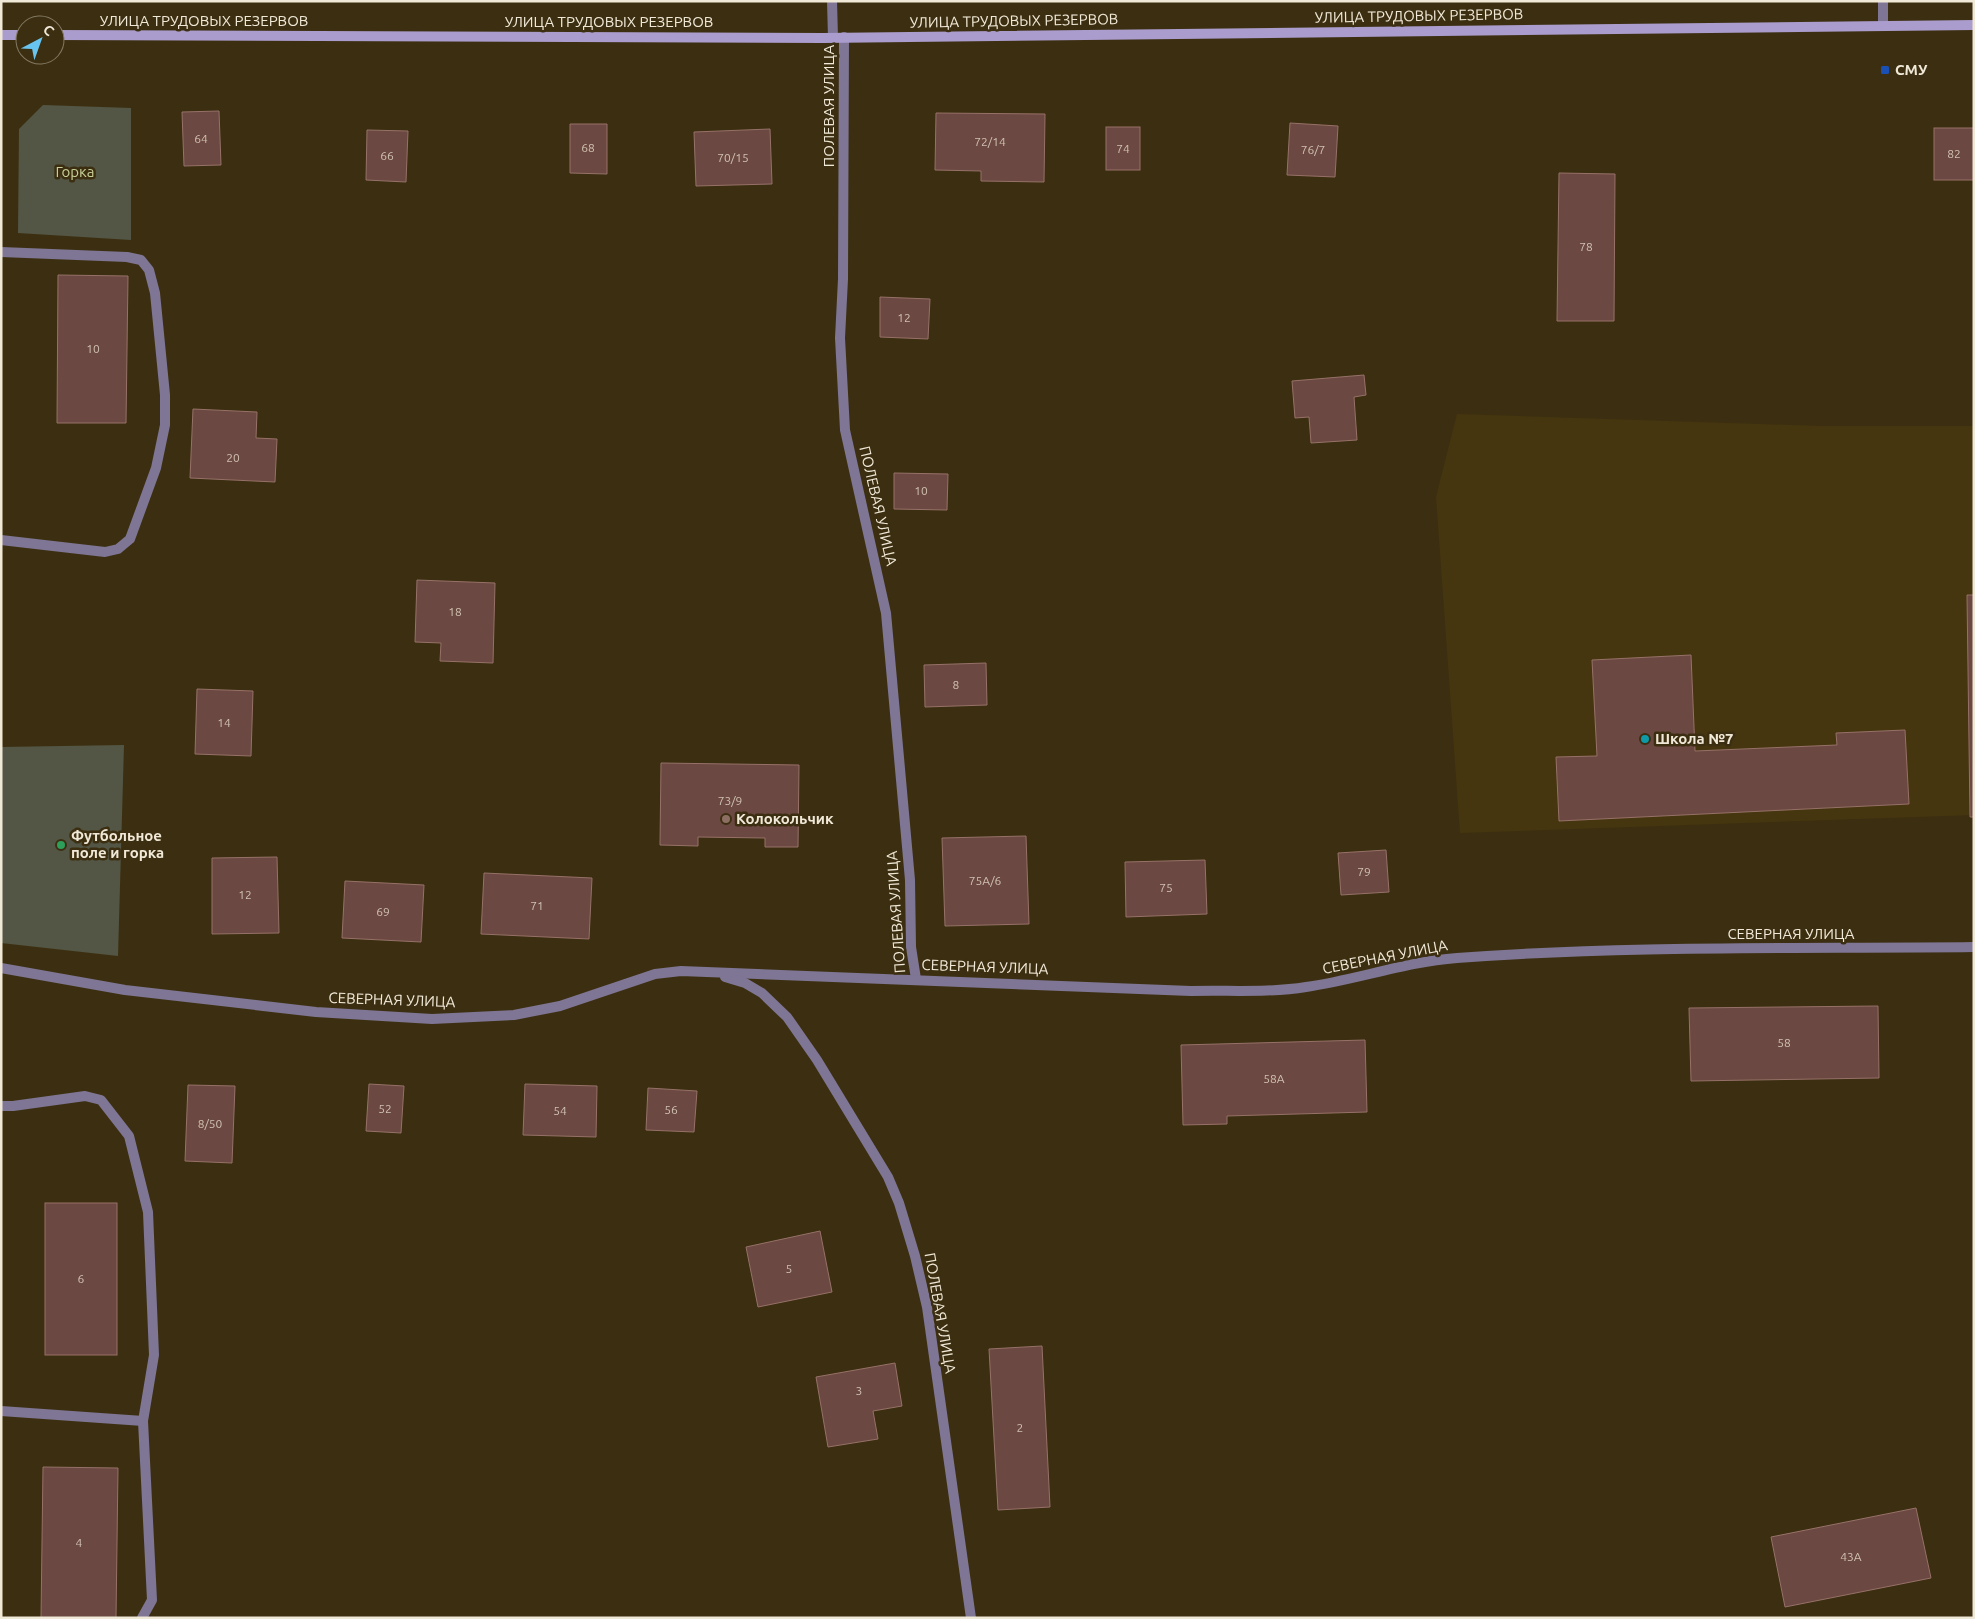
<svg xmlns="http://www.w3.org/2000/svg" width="1975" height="1619" viewBox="0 0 1975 1619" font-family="Ubuntu,sans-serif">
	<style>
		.built { fill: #46360f }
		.green { fill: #535645 }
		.building { fill: #6b4841; stroke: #967168 }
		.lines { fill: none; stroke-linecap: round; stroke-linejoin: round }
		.lane { stroke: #7e7694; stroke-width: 10 }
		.street { stroke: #7e7694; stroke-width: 10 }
		.secondary { stroke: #aa9ccc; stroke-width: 10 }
		.transit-dot { fill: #1a4fb4; stroke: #3c2f11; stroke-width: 2 }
		.culture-dot { fill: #0f9aa8; stroke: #3c2f11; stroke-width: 2 }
		.education-dot { fill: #8d6e63; stroke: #3c2f11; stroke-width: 2 }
		.leisure-dot { fill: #2e9e5b; stroke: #3c2f11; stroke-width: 2 }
		.labels { text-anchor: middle; stroke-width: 5; stroke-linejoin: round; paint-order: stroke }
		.number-label { font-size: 12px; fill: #d0c1b2 }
		.street-label { font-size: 15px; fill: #f1e9d8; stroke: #3c2f11 }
		.poi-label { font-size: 15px; font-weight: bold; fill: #f1e9d8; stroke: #3c2f11; text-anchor: start }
		.park-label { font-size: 15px; fill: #c7ce98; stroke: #3c2f11 }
	</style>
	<rect width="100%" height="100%" fill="#3c2f11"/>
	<!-- built -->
	<polygon class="built" points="1457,414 1821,426 1974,426 1974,815 1460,833 1436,497"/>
	<!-- green -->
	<g class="green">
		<polygon points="43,105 131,108 131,240 18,233 19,129"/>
		<polygon points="124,745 118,956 1,943 1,747"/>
	</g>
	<!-- building -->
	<g class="building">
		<polygon points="219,111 221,165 184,166 182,112"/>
		<polygon points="936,113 1045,114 1044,182 981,181 981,171 935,170"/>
		<polygon points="1290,123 1338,126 1335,177 1287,175"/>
		<polygon points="570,124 607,124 607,174 570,173"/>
		<rect x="1106" y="127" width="34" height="43"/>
		<rect x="1934" y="128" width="40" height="52"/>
		<polygon points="770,129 772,184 696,186 694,132"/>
		<polygon points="367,130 408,131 406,182 366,180"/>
		<polygon points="1559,173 1615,174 1614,321 1557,321"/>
		<polygon points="58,275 128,276 126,423 57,423"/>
		<polygon points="880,297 930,299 928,339 880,337"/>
		<polygon points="1364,375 1366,395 1354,397 1357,440 1311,443 1309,417 1295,418 1292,381"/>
		<polygon points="193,409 257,412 256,438 277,439 275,482 190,478"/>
		<polygon points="894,473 948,474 947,510 894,509"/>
		<polygon points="417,580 495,583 493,663 440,661 441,643 415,642"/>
		<polygon points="1967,595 1974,595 1974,817 1970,817"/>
		<polygon points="1691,655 1695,751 1837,745 1836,733 1905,730 1909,804 1559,821 1556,757 1597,756 1592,660"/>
		<polygon points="986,663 987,705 925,707 924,665"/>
		<polygon points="197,689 253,691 251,756 195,754"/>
		<polygon points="661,763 799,765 798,847 765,847 765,838 698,837 698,846 660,845"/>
		<polygon points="1026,836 1029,924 945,926 942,838"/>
		<polygon points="1386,850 1389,892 1341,895 1338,853"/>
		<polygon points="277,857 279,933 212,934 212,858"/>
		<polygon points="1205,860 1207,914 1126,917 1125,862"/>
		<polygon points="484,873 592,878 589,939 481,934"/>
		<polygon points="345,881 424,885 421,942 342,938"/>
		<polygon points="1878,1006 1879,1078 1691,1081 1689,1008"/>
		<polygon points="1365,1040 1367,1112 1227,1116 1227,1124 1183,1125 1181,1045"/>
		<polygon points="369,1084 404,1086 401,1133 366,1131"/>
		<polygon points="525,1084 597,1086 596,1137 523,1135"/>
		<polygon points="188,1085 235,1086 232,1163 185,1161"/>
		<polygon points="648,1088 697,1091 694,1132 646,1130"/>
		<rect x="45" y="1203" width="72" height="152"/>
		<polygon points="820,1231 832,1292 758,1307 746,1247"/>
		<polygon points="1042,1346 1050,1507 998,1510 989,1349"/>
		<polygon points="895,1363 902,1406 873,1411 878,1439 828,1447 816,1377"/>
		<polygon points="43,1467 118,1468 116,1618 41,1618"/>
		<polygon points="1916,1508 1931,1578 1785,1607 1771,1537"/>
	</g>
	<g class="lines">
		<!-- lane -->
		<g class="lane">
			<polyline points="1,252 127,257 141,260 149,270 155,293 165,395 165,425 156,468 130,539 118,549 105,552 1,540"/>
			<polyline points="1,1106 13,1106 85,1096 101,1100 129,1136 148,1212 154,1355 143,1421 1,1411"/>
			<polyline points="142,1618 152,1600 143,1421"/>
		</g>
		<!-- street -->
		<g class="street">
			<polyline points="832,1 833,38"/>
			<polyline points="1883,1 1883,26"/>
			<polyline points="844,37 843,279 840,338 845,430 886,613 910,880 911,947 916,979"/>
			<path d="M1,968L125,990L316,1012L432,1019L514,1015L560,1006L655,974L681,971L1191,991C1229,990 1269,993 1306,987C1356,980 1405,962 1457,958C1629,945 1802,949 1974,947"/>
			<polyline points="725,977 745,983 762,993 787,1017 817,1060 888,1177 899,1203 915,1256 927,1307 971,1618"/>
		</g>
		<!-- secondary -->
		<g class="secondary">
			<polyline points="1,35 25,35"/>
			<polyline points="55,35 823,38 1974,25"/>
		</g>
	</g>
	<!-- markers -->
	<rect class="transit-dot" x="1880" y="65" width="10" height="10" rx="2.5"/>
	<circle class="culture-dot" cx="1645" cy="739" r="5"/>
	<circle class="education-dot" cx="726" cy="819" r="5"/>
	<circle class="leisure-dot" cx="61" cy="845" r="5"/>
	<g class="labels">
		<!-- number labels -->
		<g class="number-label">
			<text x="201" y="143">64</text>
			<text x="990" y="146">72/14</text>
			<text x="588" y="152">68</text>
			<text x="1123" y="153">74</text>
			<text x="1313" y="154">76/7</text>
			<text x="1954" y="158">82</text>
			<text x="387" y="160">66</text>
			<text x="733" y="162">70/15</text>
			<text x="1586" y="251">78</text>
			<text x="904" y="322">12</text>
			<text x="93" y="353">10</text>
			<text x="233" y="462">20</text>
			<text x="921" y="495">10</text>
			<text x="455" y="616">18</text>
			<text x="956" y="689">8</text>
			<text x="224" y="727">14</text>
			<text x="730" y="805">73/9</text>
			<text x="1364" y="876">79</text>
			<text x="985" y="885">75А/6</text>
			<text x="1166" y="892">75</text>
			<text x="245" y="899">12</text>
			<text x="537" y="910">71</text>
			<text x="383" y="916">69</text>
			<text x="1784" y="1047">58</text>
			<text x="1274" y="1083">58А</text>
			<text x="385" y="1113">52</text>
			<text x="671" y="1114">56</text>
			<text x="560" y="1115">54</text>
			<text x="210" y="1128">8/50</text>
			<text x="789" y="1273">5</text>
			<text x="81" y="1283">6</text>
			<text x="859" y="1395">3</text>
			<text x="1020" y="1432">2</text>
			<text x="79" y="1547">4</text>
			<text x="1851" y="1561">43А</text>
		</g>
		<!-- street labels -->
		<g class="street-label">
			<text transform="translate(1419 16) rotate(-1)" y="5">УЛИЦА ТРУДОВЫХ РЕЗЕРВОВ</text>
			<text x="204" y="26">УЛИЦА ТРУДОВЫХ РЕЗЕРВОВ</text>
			<text transform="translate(1014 21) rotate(-1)" y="5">УЛИЦА ТРУДОВЫХ РЕЗЕРВОВ</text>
			<text x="609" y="27">УЛИЦА ТРУДОВЫХ РЕЗЕРВОВ</text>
			<text transform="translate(829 106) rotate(-90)" y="5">ПОЛЕВАЯ УЛИЦА</text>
			<text transform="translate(878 506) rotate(77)" y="5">ПОЛЕВАЯ УЛИЦА</text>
			<text transform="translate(896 912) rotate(-94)" y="5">ПОЛЕВАЯ УЛИЦА</text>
			<text x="1791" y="939">СЕВЕРНАЯ УЛИЦА</text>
			<text transform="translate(1385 957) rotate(-11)" y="5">СЕВЕРНАЯ УЛИЦА</text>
			<text transform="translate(985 967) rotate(2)" y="5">СЕВЕРНАЯ УЛИЦА</text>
			<text transform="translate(392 1000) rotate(2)" y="5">СЕВЕРНАЯ УЛИЦА</text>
			<text transform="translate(940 1313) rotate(80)" y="5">ПОЛЕВАЯ УЛИЦА</text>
		</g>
		<!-- poi labels -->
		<g class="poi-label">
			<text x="1895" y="75">СМУ</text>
			<text x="1655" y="744">Школа №7</text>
			<text x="736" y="824">Колокольчик</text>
			<text x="71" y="841">Футбольное<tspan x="71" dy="17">поле и горка</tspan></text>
		</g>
		<!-- park labels -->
		<g class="park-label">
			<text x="75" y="177">Горка</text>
		</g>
	</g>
	<!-- border -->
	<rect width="1975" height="1619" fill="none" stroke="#f1e9d8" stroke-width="5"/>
	<!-- north arrow -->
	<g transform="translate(40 40) rotate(41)"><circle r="24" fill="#3c2f11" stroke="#847961"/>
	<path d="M0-4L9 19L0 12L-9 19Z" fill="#68c4f0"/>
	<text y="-8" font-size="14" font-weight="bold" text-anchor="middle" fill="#f1e9d8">С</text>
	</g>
</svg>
